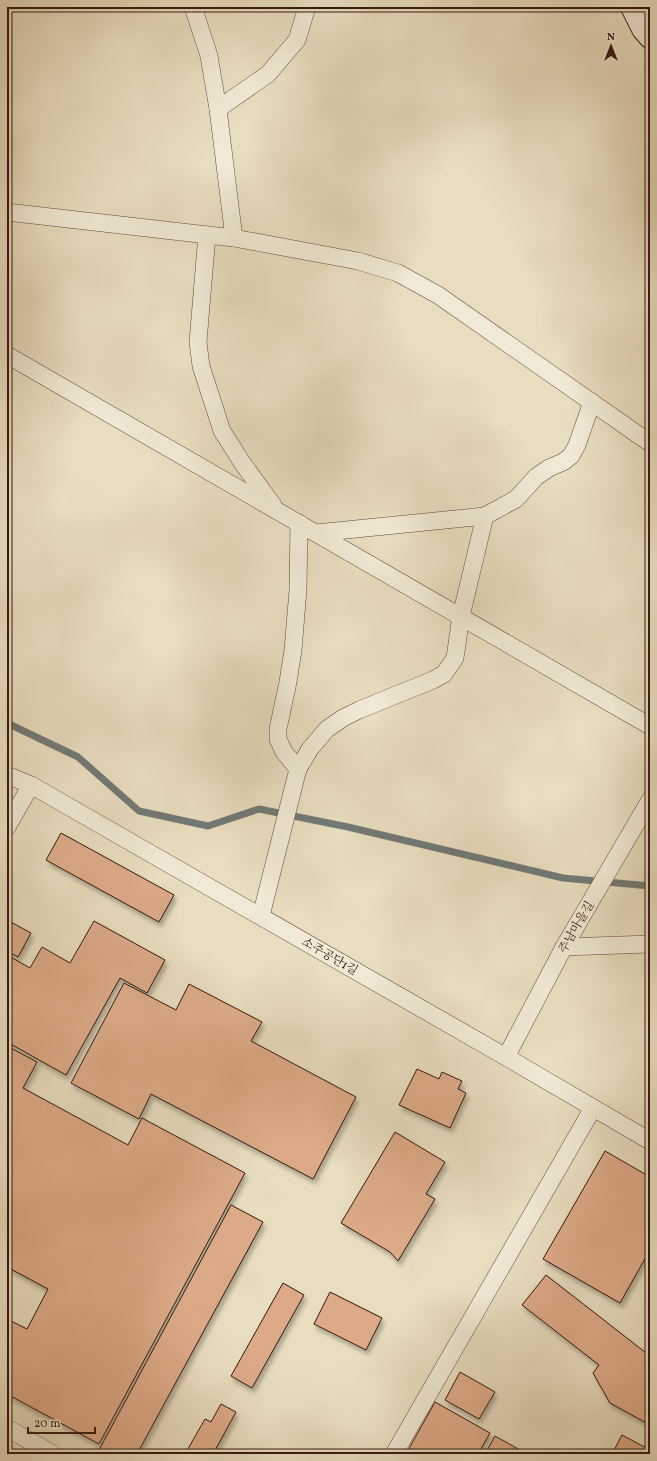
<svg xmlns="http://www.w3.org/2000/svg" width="657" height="1461" viewBox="0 0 657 1461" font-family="Vollkorn,'Noto Serif KR',serif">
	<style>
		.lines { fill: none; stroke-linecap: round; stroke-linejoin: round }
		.stream { stroke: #717975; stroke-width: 7 }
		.building { fill: #dcaa87; stroke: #34180e; filter: url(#shadow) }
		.minor-casing { stroke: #61493a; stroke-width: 18 }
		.secondary-casing { stroke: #34180e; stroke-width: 24 }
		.minor { stroke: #f0e9d5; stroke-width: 17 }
		.secondary { stroke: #f0e9d5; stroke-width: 22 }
		.labels { text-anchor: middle; stroke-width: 4; stroke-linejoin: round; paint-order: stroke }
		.street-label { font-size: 12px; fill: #34180e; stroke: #f0e9d5 }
	</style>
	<defs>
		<filter id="shadow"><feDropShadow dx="2.5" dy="4.5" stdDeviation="2" flood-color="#0004"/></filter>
	</defs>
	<rect width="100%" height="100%" fill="#e8ddbf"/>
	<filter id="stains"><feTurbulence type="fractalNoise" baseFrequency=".005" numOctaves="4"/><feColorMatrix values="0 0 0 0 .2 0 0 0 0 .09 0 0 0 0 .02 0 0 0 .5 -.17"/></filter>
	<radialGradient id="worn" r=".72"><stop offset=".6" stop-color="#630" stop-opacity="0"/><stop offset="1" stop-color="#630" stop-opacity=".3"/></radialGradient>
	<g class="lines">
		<!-- stream -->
		<polyline class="stream" points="7,723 78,757 139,811 208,826 259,809 348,827 563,878 650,886"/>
	</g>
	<!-- building -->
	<g class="building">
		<polygon points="61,833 174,895 159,922 46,860"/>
		<polygon points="7,920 31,933 18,957 7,951"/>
		<polygon points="94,921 165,960 147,993 120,978 66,1075 7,1042 7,955 30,968 42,947 70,963"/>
		<polygon points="124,983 176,1010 189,984 262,1022 251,1041 356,1097 313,1179 151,1094 139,1119 71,1083"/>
		<polygon points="7,1046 37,1062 23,1088 128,1145 142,1118 245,1173 99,1444 7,1394 7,1319 27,1329 48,1289 7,1267"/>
		<polygon points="417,1069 439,1079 442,1072 462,1081 458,1089 466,1093 450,1128 399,1105"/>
		<polygon points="395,1132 445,1162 426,1194 435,1199 398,1261 390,1252 341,1223"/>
		<polygon points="605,1151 650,1177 650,1250 620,1303 543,1259"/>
		<polygon points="231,1205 263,1222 137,1454 107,1454 99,1450"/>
		<polygon points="546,1275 650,1356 650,1425 610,1403 593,1373 599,1365 522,1305"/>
		<polygon points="283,1283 304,1295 252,1388 231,1376"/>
		<polygon points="330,1292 382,1318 366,1350 314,1324"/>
		<polygon points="460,1372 495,1392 479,1419 445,1400"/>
		<polygon points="435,1402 490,1433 478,1454 406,1454"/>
		<polygon points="221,1404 236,1412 213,1454 185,1454 205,1419 211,1422"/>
		<polygon points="622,1435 650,1450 650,1454 612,1454"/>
		<polygon points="495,1436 527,1454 485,1454"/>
	</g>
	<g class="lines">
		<!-- minor casing -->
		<g class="minor-casing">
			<g id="minor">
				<polyline points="193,7 209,56 218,109 234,238"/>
				<polyline points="218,109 268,74 297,40 307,7"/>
				<polyline points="7,212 234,238 358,261 398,273 438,295 650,443"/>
				<polyline points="207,235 198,342 201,366 222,431 243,464 273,505"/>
				<polyline points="7,355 650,726"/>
				<polyline points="316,533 485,516"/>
				<polyline points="298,769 284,752 278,739 278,729 288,682 293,650 298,590 299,523"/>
				<polyline points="7,775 31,785 506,1057 650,1141"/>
				<polyline points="7,827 31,785"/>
				<polyline points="261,916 298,769 310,749 327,729 343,718 359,710 433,680 444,674 455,658 461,616 485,516 516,499 536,477 549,468 563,462 571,456 577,445 592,402"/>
				<polyline points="564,947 650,944"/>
				<polyline points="506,1057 564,947 650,800"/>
				<polyline points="7,1428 53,1454"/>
				<polyline points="394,1454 593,1108"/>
			</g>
		</g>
		<!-- secondary casing -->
		<g class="secondary-casing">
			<polyline id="secondary" points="632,7 643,29 650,37"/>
		</g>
		<!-- minor -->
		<use href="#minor" class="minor"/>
		<!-- secondary -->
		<use href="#secondary" class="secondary"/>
	</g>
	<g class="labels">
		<!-- street labels -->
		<g class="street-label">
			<text transform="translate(576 927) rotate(-60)" y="4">주남마을길</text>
			<text transform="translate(330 956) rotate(30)" y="4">소주공단1길</text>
		</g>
	</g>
	<!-- margin -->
	<rect width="657" height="1461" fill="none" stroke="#e8ddbf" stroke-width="24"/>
	<rect x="8" y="8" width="641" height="1445" fill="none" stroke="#34180e" stroke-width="2"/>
	<rect x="12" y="12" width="633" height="1437" fill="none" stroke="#34180e"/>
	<!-- north arrow -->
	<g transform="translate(611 46)" stroke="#f0e9d5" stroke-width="3" paint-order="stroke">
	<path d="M0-3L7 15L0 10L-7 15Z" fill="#34180e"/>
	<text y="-6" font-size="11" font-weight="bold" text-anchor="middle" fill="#34180e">N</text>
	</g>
	<!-- scale -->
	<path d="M28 1427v6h67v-6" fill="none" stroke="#34180e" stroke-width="2"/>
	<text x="34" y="1427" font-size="12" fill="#34180e" stroke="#f0e9d5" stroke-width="3" paint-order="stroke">20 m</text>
	<rect width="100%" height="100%" filter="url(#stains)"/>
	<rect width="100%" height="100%" fill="url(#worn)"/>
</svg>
